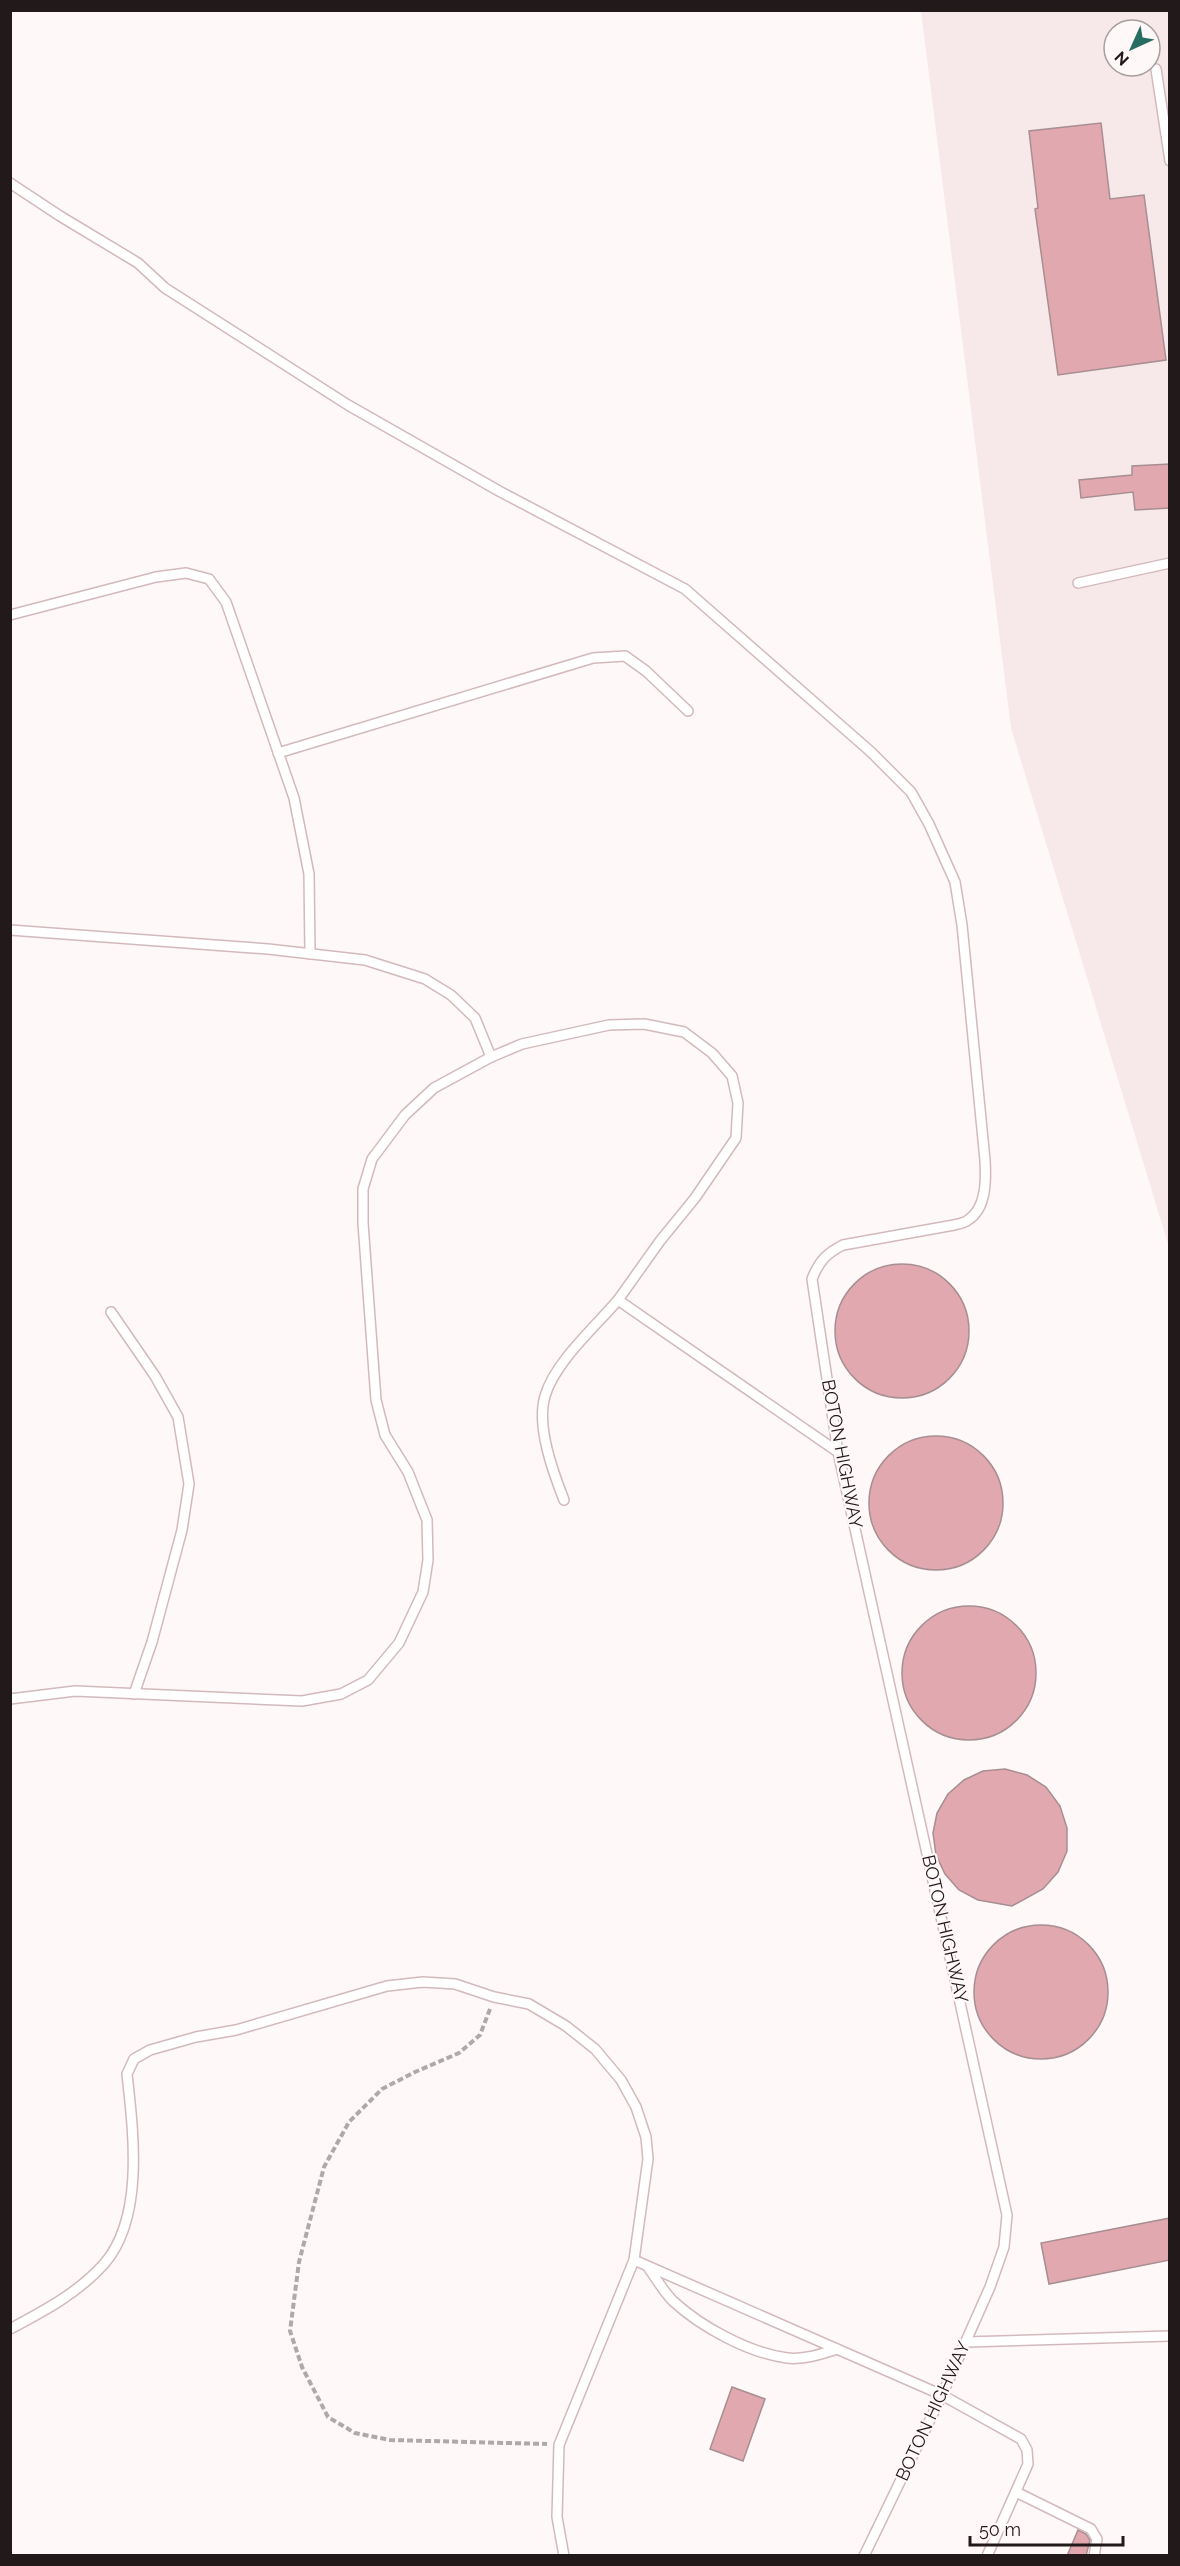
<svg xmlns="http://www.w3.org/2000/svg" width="1180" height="2566" viewBox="0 0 1180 2566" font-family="Raleway,sans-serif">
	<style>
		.built { fill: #f7e8e9; fill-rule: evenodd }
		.building { fill: #e2a8b0; stroke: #a78e91; stroke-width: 1.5 }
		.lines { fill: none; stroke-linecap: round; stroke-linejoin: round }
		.lane-casing { stroke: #d3b9bc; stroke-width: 12 }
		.path { stroke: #b0a9aa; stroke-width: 4; stroke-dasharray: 6 3; stroke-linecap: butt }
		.lane { stroke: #fff; stroke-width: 9 }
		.labels { text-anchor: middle; stroke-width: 4.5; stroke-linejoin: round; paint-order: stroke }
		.street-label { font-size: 18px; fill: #22191a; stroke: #fef8f9 }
	</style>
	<rect width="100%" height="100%" fill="#fef8f9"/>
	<!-- built -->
	<path class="built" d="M921,11H1169V1247L1011,728ZM1114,30H1150V66H1114Z"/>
	<!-- building -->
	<g class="building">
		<polygon points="1101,123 1110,199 1144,195 1166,360 1058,375 1035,209 1038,208 1029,131"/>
		<polygon points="1170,464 1170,508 1135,510 1133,492 1081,498 1079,480 1132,475 1132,466"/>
		<circle cx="902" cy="1331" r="67"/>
		<circle cx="936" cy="1503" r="67"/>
		<circle cx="969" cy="1673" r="67"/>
		<polygon points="1005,1769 1027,1775 1046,1787 1060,1806 1067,1828 1067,1851 1058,1872 1043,1889 1012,1906 978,1900 959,1890 945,1874 936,1855 933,1833 937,1813 948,1794 964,1780 983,1771"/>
		<circle cx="1041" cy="1992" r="67"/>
		<polygon points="1170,2218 1170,2260 1049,2284 1041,2243"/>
		<polygon points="732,2387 765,2399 743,2461 710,2449"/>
		<polygon points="1078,2530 1086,2534 1090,2540 1086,2556 1067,2556"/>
	</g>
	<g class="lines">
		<!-- lane casing -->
		<g class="lane-casing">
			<g id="lane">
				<polyline points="1156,69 1170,161"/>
				<path d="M10,183L60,216L138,263L165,288L348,405L499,491L685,589L871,752L911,792L929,824L955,882L962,925L985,1160C986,1179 987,1208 968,1220C965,1223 958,1224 954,1225L843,1245C827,1253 819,1261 812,1279L838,1452L1007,2215L1004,2247L990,2287L942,2395L864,2556"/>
				<polyline points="1078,583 1170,563"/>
				<polyline points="10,615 156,577 186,573 209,579 226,602 294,798 309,874 310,954"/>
				<polyline points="278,753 593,658 625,656 646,671 688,711"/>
				<polyline points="10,930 268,949 365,960 425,979 451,995 475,1018 491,1057"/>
				<polyline points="111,1312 155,1376 178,1417 189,1484 182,1530 152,1642 134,1694"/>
				<path d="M564,1500C553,1472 536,1426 545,1396C555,1362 595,1327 618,1300"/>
				<polyline points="10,1699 75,1691 302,1701 341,1694 368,1680 399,1643 423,1592 428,1560 427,1520 408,1472 385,1435 376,1400 363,1223 363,1189 372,1159 405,1115 434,1088 491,1057 522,1044 609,1025 644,1024 684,1032 712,1053 732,1076 738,1103 736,1138 695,1198 660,1241 618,1300 838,1452"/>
				<polyline points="634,2260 942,2395 1021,2439 1027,2450 1028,2464 987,2556"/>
				<path d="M648,2267C656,2278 663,2291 673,2301C701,2327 749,2353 787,2358C804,2360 822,2354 837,2349"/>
				<path d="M10,2329C44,2311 78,2293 104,2264C145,2217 133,2130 127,2074L134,2059L150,2050L196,2037L236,2030L387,1986L423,1982L455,1984L494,1997L529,2004L566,2026L595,2049L621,2080L636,2107L646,2137L648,2159L634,2260L559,2445L557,2517L564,2556"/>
				<polyline points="966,2342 1170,2336"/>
				<polyline points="1016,2492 1091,2529 1097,2539 1094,2556"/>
			</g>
		</g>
		<!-- path -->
		<polyline class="path" points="490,2009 480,2035 459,2053 415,2072 382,2089 349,2122 324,2167 299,2262 290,2331 302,2367 328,2417 355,2433 390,2440 547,2444"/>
		<!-- lane -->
		<use href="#lane" class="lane"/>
	</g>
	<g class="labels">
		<!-- street labels -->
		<g class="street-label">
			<text transform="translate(842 1454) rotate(79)" y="6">BOTON HIGHWAY</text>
			<text transform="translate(945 1929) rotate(77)" y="6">BOTON HIGHWAY</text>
			<text transform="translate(933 2411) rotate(-65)" y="6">BOTON HIGHWAY</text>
		</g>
	</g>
	<!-- border -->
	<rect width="1180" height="2566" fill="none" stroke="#22191a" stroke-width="24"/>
	<!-- north arrow -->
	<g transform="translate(1132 48) rotate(225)"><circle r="28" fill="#fef8f9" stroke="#a69fa0" stroke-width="1.5"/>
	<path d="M0-4.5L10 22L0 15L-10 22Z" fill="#286d62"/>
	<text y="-9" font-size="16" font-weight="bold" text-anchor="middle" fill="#22191a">N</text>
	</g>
	<!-- scale -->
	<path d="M970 2536v9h153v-9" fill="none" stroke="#22191a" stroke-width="3"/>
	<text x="979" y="2536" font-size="18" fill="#22191a" stroke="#fef8f9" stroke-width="4.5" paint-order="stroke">50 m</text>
</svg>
